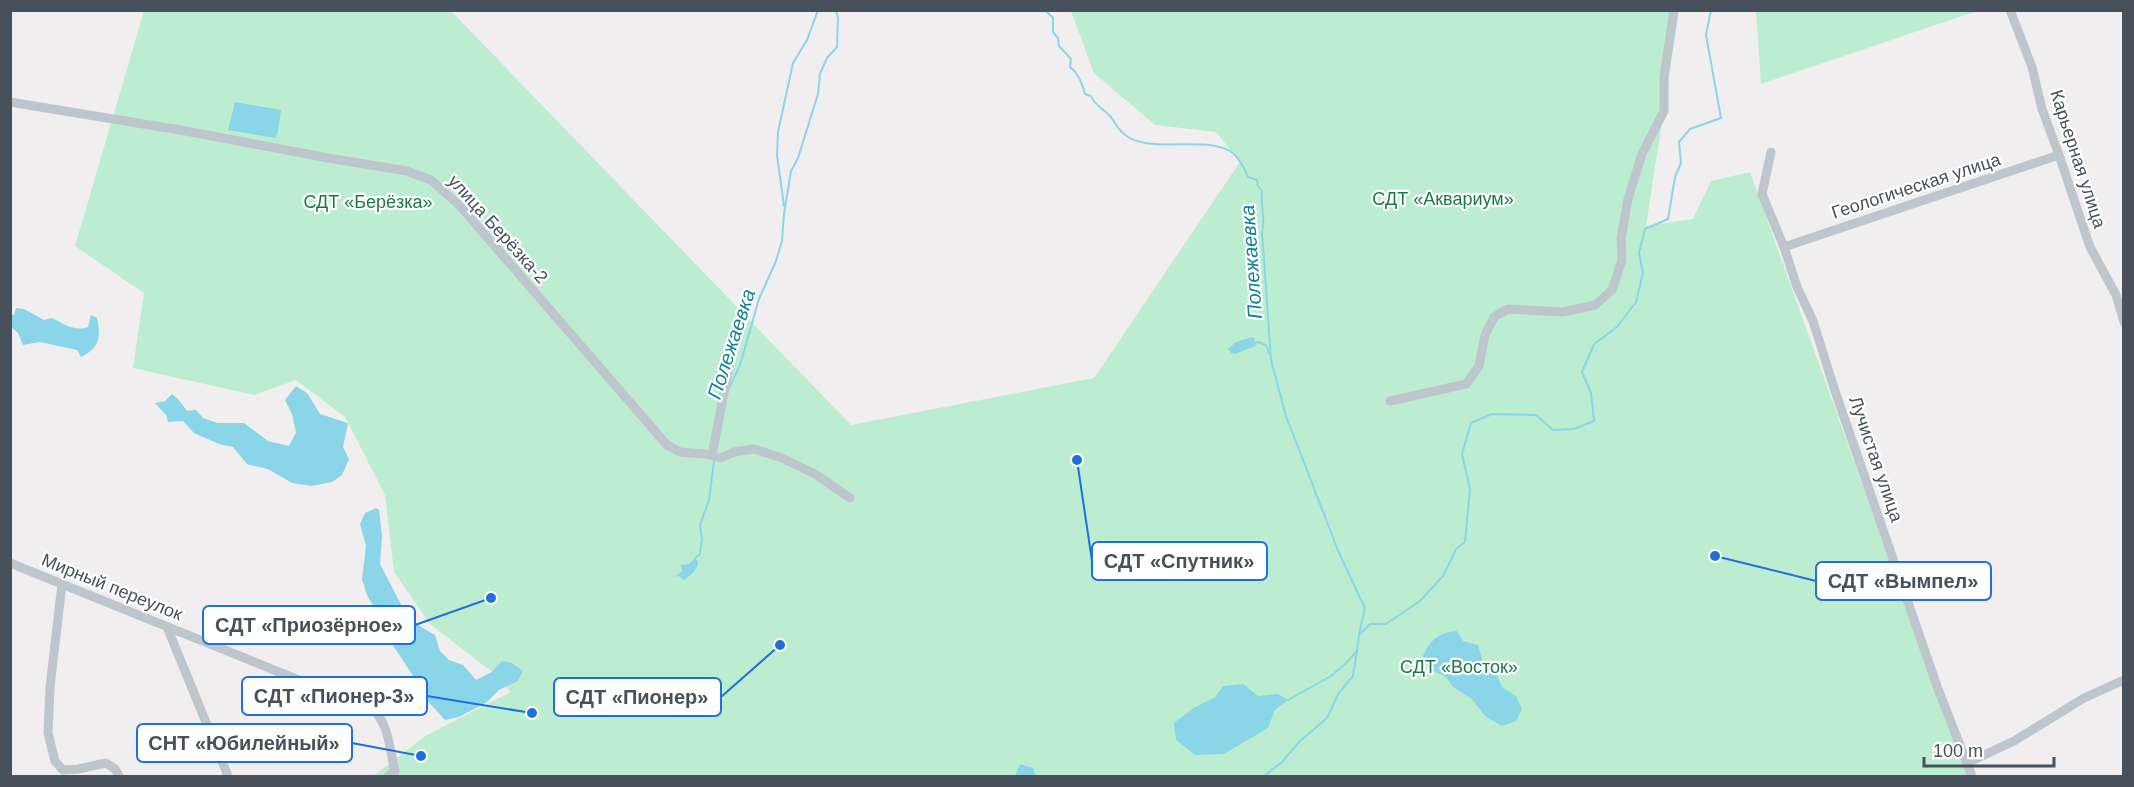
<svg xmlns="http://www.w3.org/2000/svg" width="2134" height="787" viewBox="0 0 2134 787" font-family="Arial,sans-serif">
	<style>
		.green { fill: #bdedd0 }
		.water { fill: #8bd5e9 }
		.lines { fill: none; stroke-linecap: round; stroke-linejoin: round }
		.stream { stroke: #8bd5e9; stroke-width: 2 }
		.street { stroke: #bdc5cd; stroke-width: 9 }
		.labels { text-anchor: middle; stroke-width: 4.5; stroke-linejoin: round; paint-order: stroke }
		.street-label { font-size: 18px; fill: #47515b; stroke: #fff }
		.park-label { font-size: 18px; fill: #1a7949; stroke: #fff }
		.water-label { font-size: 20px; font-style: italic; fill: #117f9c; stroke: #fff }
		.leader { fill: none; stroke: #1f70d9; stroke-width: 2 }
		.callout-dot { fill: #1f70d9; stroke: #fff; stroke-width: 2 }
		.callout { fill: #fff; stroke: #1f70d9; stroke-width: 2 }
		.callout-label { font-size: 20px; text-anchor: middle; font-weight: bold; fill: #47515b }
	</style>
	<rect width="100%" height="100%" fill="#f0eeee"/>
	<!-- green -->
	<g class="green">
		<polygon points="144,11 451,11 851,425 1094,378 1240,162 1216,132 1155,125 1094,73 1071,11 1679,11 1646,226 1693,219 1711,181 1750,172 1967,776 373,776 427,735 511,692 492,672 430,624 394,572 385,495 345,417 296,380 254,395 133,368 144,293 75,246"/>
		<polygon points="1756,11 1756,10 1977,11 1761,84"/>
	</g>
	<!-- water -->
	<g class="water">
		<polygon points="235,102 281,110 278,132 275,138 228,130"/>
		<path d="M16,308L24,309L44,320L52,318C64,324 75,332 88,327L91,315L97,318C101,336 100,348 81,357L77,350L40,342L23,345L18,333L11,327V315H14Z"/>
		<polygon points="1252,337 1254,338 1256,346 1235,354 1231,353 1228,349 1236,342"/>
		<polygon points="296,386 307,393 320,414 348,423 343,447 349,459 342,475 332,482 312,486 292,483 268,469 247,464 233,447 219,444 194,433 183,421 168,422 166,415 155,403 165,401 172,394 178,399 187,411 196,410 203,418 217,423 244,423 268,441 289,446 296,433 292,414 285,400"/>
		<polygon points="376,508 379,510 382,536 380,564 406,614 421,627 435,635 440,651 449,660 463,665 476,680 492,672 502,661 512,663 523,671 518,681 499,690 487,702 459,717 445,720 424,697 415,679 389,639 386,629 367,595 362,579 366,546 360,524 365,513"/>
		<path d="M695,558L698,562C697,571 691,575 684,580L679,576L675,577L682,571L681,565L689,564Z"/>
		<path d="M1457,631L1463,641L1478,645L1483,662L1494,669L1502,687L1516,696L1522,709L1516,721L1502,726L1485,716L1472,699L1453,687L1446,677L1429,669L1423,656C1431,639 1438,633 1457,631Z"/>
		<polygon points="1243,684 1258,696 1278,694 1288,700 1275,710 1268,728 1224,754 1195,755 1176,740 1174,723 1192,709 1215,697 1223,686"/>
		<polygon points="1020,764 1033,768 1036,776 1015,776"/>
	</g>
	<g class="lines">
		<!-- stream -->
		<g class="stream">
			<path d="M1045,10L1053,18V32L1058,38L1059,46L1071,59L1070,67C1079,74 1082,84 1085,94L1091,96C1095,106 1103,108 1110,116C1117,124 1116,129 1128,137C1154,153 1203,136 1230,151C1238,156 1245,169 1248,177L1257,180L1258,186L1262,191C1260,206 1266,217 1262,232L1271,360L1286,416L1339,553L1365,608L1359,634"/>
			<polyline points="784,206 777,155 778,132 793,63 807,40 818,10"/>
			<polyline points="1255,343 1258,342 1266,345 1269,353"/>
			<polyline points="729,388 740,365 759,299 776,261 782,241 784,214 791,171 798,158 818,94 820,74 827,58 837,47 838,18 836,10"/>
			<polyline points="695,558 700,554 702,539 700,525 709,500 714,461"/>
			<polyline points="1288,700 1331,676 1345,664 1357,651 1359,635 1370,624 1386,624 1420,601 1443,576 1456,549 1465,542 1470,489 1462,454 1471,423 1492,414 1536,415 1553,430 1574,429 1594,421 1591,393 1582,372 1594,344 1617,327 1636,302 1643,273 1639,253 1645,229 1668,219 1675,177 1681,163 1679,142 1690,129 1721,118 1706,35 1711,10"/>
			<polyline points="1264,776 1282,762 1299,742 1327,718 1339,693 1353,676 1357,651"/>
		</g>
		<!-- street -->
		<g class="street">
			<polyline points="2010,10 2032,67 2042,109 2059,155 2090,247 2116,295 2124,322"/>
			<polyline points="10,102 186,131 328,158 407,171 431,180 460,206 667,445 680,452 705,454 721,458 734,452 754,449 782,458 815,474 850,498"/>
			<polyline points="1771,152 1762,194 1784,247 1797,287 1813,321 1835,391 1938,689 1972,776"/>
			<polyline points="1784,247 2059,155"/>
			<polyline points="1390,401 1466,384 1479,366 1485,335 1494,317 1508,309 1563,312 1595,305 1612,290 1622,260 1621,239 1628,199 1642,154 1664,111 1664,77 1674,10"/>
			<polyline points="712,455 734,341"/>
			<path d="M10,563L373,710C389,723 390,752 395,771L388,776"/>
			<polyline points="62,584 50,687 48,733 55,761 63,770 78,769 106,763 115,769 119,776"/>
			<polyline points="167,627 228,776"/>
			<polyline points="1967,763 2014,741 2084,698 2124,680"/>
		</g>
	</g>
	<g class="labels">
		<!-- street labels -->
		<g class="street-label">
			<text transform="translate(2078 159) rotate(72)" y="6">Карьерная улица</text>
			<text transform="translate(1916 186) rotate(-18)" y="6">Геологическая улица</text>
			<text transform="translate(498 229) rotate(48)" y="6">улица Берёзка-2</text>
			<text transform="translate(1876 459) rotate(71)" y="6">Лучистая улица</text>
			<text transform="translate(112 587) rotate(22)" y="6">Мирный переулок</text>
		</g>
		<!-- park labels -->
		<g class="park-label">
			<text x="1443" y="205">СДТ «Аквариум»</text>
			<text x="368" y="208">СДТ «Берёзка»</text>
			<text x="1459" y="673">СДТ «Восток»</text>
		</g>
		<!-- water labels -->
		<g class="water-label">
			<text transform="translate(1251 262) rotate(-94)" y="7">Полежаевка</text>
			<text transform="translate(731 344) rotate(-72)" y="7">Полежаевка</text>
		</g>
	</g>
	<!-- callouts -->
	<path class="leader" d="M1077 460L1092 561M1715 556L1816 581M491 598L415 625M532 713L427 696M780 645L721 697M421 756L352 743"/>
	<g class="callout-dot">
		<circle cx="1077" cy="460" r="6"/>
		<circle cx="1715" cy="556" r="6"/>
		<circle cx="491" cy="598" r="6"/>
		<circle cx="532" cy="713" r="6"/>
		<circle cx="780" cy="645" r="6"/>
		<circle cx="421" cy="756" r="6"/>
	</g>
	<g class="callout">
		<rect x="1092" y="542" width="175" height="38" rx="6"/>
		<rect x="1816" y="562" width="175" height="38" rx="6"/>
		<rect x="203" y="606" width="212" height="38" rx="6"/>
		<rect x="242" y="677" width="185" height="38" rx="6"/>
		<rect x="554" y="678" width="167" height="38" rx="6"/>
		<rect x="137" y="724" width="215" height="38" rx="6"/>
	</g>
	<g class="callout-label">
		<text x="1179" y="568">СДТ «Спутник»</text>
		<text x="1903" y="588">СДТ «Вымпел»</text>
		<text x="309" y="632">СДТ «Приозёрное»</text>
		<text x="334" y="703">СДТ «Пионер-3»</text>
		<text x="637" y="704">СДТ «Пионер»</text>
		<text x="244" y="750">СНТ «Юбилейный»</text>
	</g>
	<!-- border -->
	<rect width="2134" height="787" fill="none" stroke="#47515b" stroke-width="24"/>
	<!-- scale -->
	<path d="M1924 757v9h130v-9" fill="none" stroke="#47515b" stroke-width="3"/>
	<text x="1933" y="757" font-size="18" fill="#47515b" stroke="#ffffff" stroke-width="4.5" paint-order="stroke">100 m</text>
</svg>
